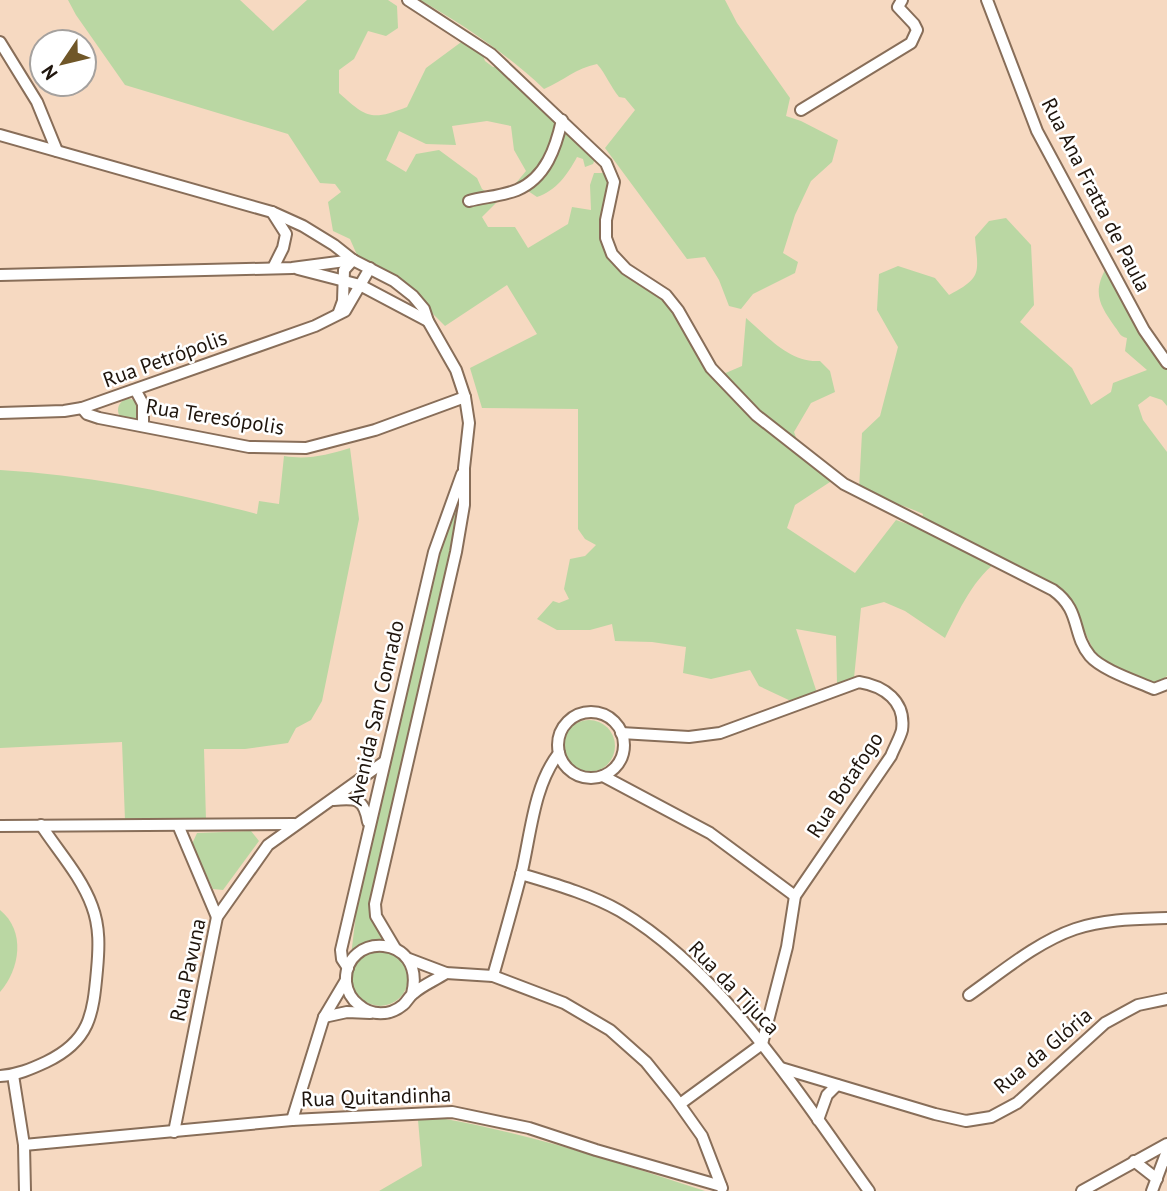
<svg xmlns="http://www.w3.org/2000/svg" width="1167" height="1191" viewBox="0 0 1167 1191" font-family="'PT Sans',sans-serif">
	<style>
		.green { fill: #bad7a3 }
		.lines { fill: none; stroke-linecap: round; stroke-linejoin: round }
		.minor-casing { stroke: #886e59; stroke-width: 14 }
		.minor { stroke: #fff; stroke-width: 10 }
		.labels { text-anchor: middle; stroke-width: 5; stroke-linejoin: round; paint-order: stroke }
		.street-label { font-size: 21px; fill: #1f150d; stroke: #fff }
	</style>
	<rect width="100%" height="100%" fill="#f6d9c1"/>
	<!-- green -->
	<g class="green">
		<path d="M68,0H240L273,31L307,0H388L397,6L398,28L386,36L368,31L354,59L339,70V93C367,118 371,121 407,107L426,68L464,40L482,53L485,61L493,67H500L595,159L593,164L585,167L583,159L577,157C568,174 556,191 537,197L516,183L526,171L514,150L511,126L487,121L452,126L456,145L426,144L399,131L386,160L406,172L416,154L439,150L477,178L482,189L499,200L482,217L488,227H515L528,248L568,224L572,207L591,210L590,185L594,173H607L610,182L601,239L666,299L721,375L742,366L746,318C768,337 790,363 820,361L830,371L835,392L811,403L794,432L805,461L833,480L795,505L787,528L855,573L896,520L919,528L923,514C901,504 880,499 859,489L862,433L880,416L898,347L877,310L879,274L898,266L935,278L949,295C983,277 978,273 975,237L989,221L1006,218L1031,245L1034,305L1020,322L1072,368L1091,405L1111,392L1113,383L1147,370L1125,351L1127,338C1119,336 1120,333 1115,327C1100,305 1092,294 1106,268L1167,367V406L1162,400L1150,396L1138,405L1143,420L1167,452V676L1156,684L1097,658L1068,595L1001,559C974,576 959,611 945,638L905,611L884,602L861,608L854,678L837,684L836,636L796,629L817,693L793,702L759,686L750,670L711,679L683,673L686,647L652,642L615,641L612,624L590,630H557L537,619L553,601L559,603L569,599L564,589L570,559L585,556L596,545L585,539L578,529V409L482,408L470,368L537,334L507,285L445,326L415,296L361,264L350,239L333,231L328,202L341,192L335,184L320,183L288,134L125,85L76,15Z"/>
		<path d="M420,0H725L737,23L790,98L786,116L801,121L838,140L832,162L811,181L795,215L783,253L798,262L795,273L753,294L741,309L729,306L719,280L705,257L687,259L605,148L635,110L625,98L619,97C610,86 606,74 597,64C576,68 563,81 544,89C507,54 464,25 420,0Z"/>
		<circle cx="129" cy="410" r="11"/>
		<path d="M350,448L359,519L322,701L311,720L296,728L288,743L245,749H204L206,820H125L122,742L0,748V470C88,475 172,492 257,514L259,501L279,504L284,456C308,460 327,455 350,448Z"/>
		<path d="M458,496L462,504L372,890C368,912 373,927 390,942L351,956L357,905L439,555Z"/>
		<circle cx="589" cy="746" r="26"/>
		<polygon points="251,831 259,841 223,890 213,889 192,844 197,833"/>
		<path d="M0,910C26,931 20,969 0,992Z"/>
		<circle cx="380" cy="978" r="28"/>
		<path d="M440,1118C531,1134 617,1162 705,1191H379L422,1166L418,1120Z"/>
	</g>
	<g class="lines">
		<!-- minor casing -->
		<g class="minor-casing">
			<g id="minor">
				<path d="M408,0L491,54L606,163L614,182L606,220V238L612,254L626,269L666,295L678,310L711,368L756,415L844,484L1053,590C1082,611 1071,633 1090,656C1102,670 1136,681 1154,689L1167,684"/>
				<polyline points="987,0 1037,131 1144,330 1167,363"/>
				<polyline points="0,42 37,102 57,151"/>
				<polyline points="801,110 911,43 917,30 914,24 898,7 902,0"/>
				<polyline points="0,135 272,212 303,226 334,245 353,260 394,281 413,296 424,309 428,321 456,370 465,397 469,423 464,468 464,505 456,552 375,904 376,916 395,948"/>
				<path d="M469,201C484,197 502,196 517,190C546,178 556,147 562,120"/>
				<polyline points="272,212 286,234 283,248 273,268"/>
				<polyline points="298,269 360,285 428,321"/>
				<polyline points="0,275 292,268 353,260"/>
				<polyline points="339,312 343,301 344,270 353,260"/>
				<polyline points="136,391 143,404 143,426"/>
				<polyline points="82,408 87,414 99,418 249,447 306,448 375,430 465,397"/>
				<polyline points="0,413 64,411 82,408 315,326 345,311 370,268"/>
				<circle cx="591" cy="745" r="33"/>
				<path d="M621,733L689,737L720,733L859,682C884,686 906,701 902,730C900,738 894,748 891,756L795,896L787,947L762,1044L680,1104"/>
				<polyline points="603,776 710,833 795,896"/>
				<path d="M333,800C355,798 364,797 368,822"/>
				<polyline points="178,825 217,917"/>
				<polyline points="0,826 294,824"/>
				<path d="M521,874C554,884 590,894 620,911C722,971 801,1097 869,1191"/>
				<polyline points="409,959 446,973 493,976 564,1003 610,1030 646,1062 675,1098 702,1136 722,1188"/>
				<polyline points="348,968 342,959 341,950 434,552 462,474"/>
				<path d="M493,976C503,941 513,906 522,871C531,832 534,785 559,753"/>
				<path d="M412,994C427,933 343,931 346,982C347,991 351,999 359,1005C371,1016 390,1016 403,1005C407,1002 409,996 414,993C423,985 436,980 446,973"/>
				<path d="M969,995C1003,971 1037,942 1075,929C1105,919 1136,919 1167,918"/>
				<polyline points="324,1017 347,1012 370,1013"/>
				<polyline points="781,1068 935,1114 966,1121 991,1117 1017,1103 1105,1023 1138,1005 1167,999"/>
				<polyline points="13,1075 24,1145 25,1191"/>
				<path d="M0,1076C17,1075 31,1069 46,1062C90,1041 93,1015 97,970C99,948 100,927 92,906C81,876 58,851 41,825"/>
				<polyline points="292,1120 324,1017 346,980"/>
				<polyline points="818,1120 827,1095 837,1085"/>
				<polyline points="174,1132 217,917 268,845 384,762"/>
				<polyline points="24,1145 292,1120 452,1112 529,1128 596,1150 721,1186"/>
				<polyline points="1134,1161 1157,1179"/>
				<polyline points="1082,1191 1167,1144"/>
				<polyline points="1152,1191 1167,1151"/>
			</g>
		</g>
		<!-- minor -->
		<use href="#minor" class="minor"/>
	</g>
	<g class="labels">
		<!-- street labels -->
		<g class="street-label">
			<text transform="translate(1096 195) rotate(63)" y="7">Rua Ana Fratta de Paula</text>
			<text transform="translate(165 359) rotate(-20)" y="7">Rua Petrópolis</text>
			<text transform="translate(215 417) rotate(9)" y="7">Rua Teresópolis</text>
			<text transform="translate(376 713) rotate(-77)" y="7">Avenida San Conrado</text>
			<text transform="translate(845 785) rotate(-57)" y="7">Rua Botafogo</text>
			<text transform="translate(188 970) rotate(-78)" y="7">Rua Pavuna</text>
			<text transform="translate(734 988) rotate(46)" y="7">Rua da Tijuca</text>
			<text transform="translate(1043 1051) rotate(-40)" y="7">Rua da Glória</text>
			<text transform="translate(376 1097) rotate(-2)" y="7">Rua Quitandinha</text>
		</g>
	</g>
	<!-- north arrow -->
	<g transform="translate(63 63) rotate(235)"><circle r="33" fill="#ffffff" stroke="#a5a19e" stroke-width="2"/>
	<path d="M0-5L12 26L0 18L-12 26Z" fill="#705728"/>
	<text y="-10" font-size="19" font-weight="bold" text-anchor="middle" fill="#1f150d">N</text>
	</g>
</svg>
